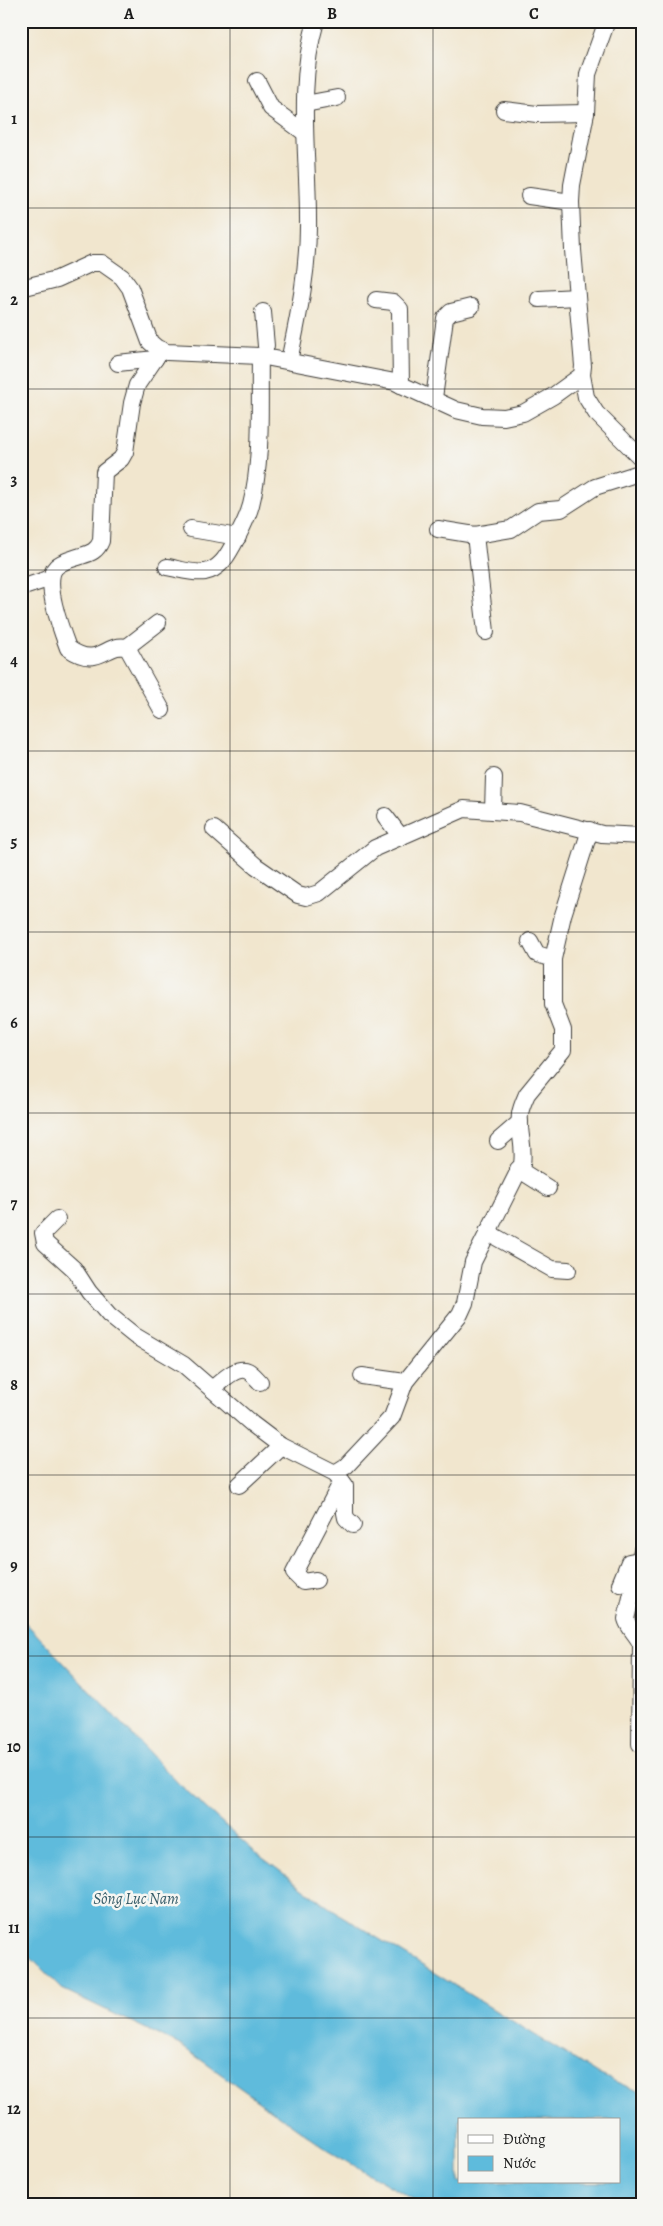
<svg xmlns="http://www.w3.org/2000/svg" width="663" height="2226" viewBox="0 0 663 2226" font-family="Alegreya,serif">
	<style>
		.water { fill: #5ebbdc; stroke: #3d6c7c; fill-rule: evenodd }
		.lines { fill: none; stroke-linecap: round; stroke-linejoin: round }
		.minor-casing { stroke: #3c3a37; stroke-width: 18 }
		.minor { stroke: #fff; stroke-width: 16 }
		.grid { fill: none; stroke: #1c1c1c; stroke-width: 1; stroke-opacity: 0.55 }
		.labels { text-anchor: middle; stroke-width: 5; stroke-linejoin: round; paint-order: stroke }
		.water-label { font-size: 16px; font-style: italic; fill: #365c69; stroke: #f6f6f2 }
		.neatline { fill: none; stroke: #1c1c1c; stroke-width: 2 }
		.grid-label { font-size: 16px; text-anchor: middle; font-weight: bold; fill: #1c1c1c }
	</style>
	<rect width="100%" height="100%" fill="#f6f6f2"/>
	<filter id="ink" filterUnits="userSpaceOnUse"><feTurbulence type="fractalNoise" baseFrequency=".02" numOctaves="2"/><feDisplacementMap in="SourceGraphic" scale="10" xChannelSelector="R" yChannelSelector="G"/><feConvolveMatrix kernelMatrix="1 2 1 2 8 2 1 2 1" color-interpolation-filters="sRGB"/></filter>
	<filter id="wash" filterUnits="userSpaceOnUse"><feTurbulence type="fractalNoise" baseFrequency=".0096" numOctaves="4" result="noise"/><feDisplacementMap in="SourceGraphic" scale="20" xChannelSelector="R" yChannelSelector="G"/><feGaussianBlur stdDeviation="1.12" result="paint"/><feColorMatrix in="noise" values="0 0 0 0 0 0 0 0 0 0 0 0 0 0 0 0 0 1.4 0 .05"/><feComposite in="paint" operator="in"/></filter>
	<g filter="url(#wash)">
		<rect width="100%" height="100%" fill="#f1e6ce"/>
		<!-- water -->
		<path class="water" d="M21,1618L179,1784L256,1853L334,1911L598,2074L642,2093V2205H423L329,2151L180,2045L62,1989L21,1948ZM459,2120H619V2182H459Z"/>
	</g>
	<g filter="url(#ink)">
		<g class="lines">
			<!-- minor casing -->
			<g class="minor-casing">
				<g id="minor">
					<polyline points="257,81 271,108 305,133"/>
					<polyline points="305,104 337,98"/>
					<polyline points="504,110 537,114 586,113"/>
					<polyline points="529,196 571,202"/>
					<polyline points="21,288 57,279 92,263 102,263 122,277 130,288 150,342 157,348 167,352 260,356 395,382 456,410 482,416 504,417 523,413 553,396 582,375 583,366 573,250 571,202 572,185 586,113 588,74 607,21"/>
					<polyline points="539,299 577,297"/>
					<polyline points="376,300 393,302 400,309 401,385"/>
					<polyline points="263,312 266,346"/>
					<path d="M161,350L137,385L132,403L125,452L121,459L104,472L101,541C97,551 91,553 81,556C73,559 62,561 56,567C42,580 62,632 68,648C99,670 106,642 127,647L162,710"/>
					<path d="M289,361C299,314 309,266 308,218C308,152 297,85 316,21"/>
					<polyline points="118,363 155,359"/>
					<polyline points="582,375 586,397 596,413 642,459"/>
					<polyline points="434,398 445,318 451,312 471,307"/>
					<polyline points="191,529 238,537"/>
					<polyline points="438,529 475,535 511,529 538,511 561,509 595,487 642,472"/>
					<polyline points="475,535 486,632"/>
					<path d="M167,567C179,569 193,574 205,572C219,569 226,558 232,547C239,534 247,520 251,505C263,458 259,405 260,356"/>
					<polyline points="21,588 51,578"/>
					<polyline points="127,647 158,623"/>
					<polyline points="493,810 494,777"/>
					<polyline points="385,816 401,837"/>
					<polyline points="214,829 256,866 298,895 306,897 319,893 375,848 464,809 520,813 602,834 642,836"/>
					<polyline points="530,941 537,954 553,959"/>
					<polyline points="498,1141 520,1122"/>
					<polyline points="518,1169 548,1188"/>
					<polyline points="57,1219 43,1233 45,1243 74,1269 89,1292 109,1315 135,1336 184,1365 252,1424 281,1446 335,1473 345,1485 345,1513 346,1518 353,1525"/>
					<polyline points="487,1232 552,1269 568,1270"/>
					<polyline points="362,1376 405,1382"/>
					<path d="M212,1389C220,1383 236,1365 248,1371C252,1373 257,1379 260,1382"/>
					<path d="M335,1473L346,1466L392,1417L405,1382L460,1314L465,1303L473,1262L522,1164C525,1147 518,1131 520,1114C521,1107 524,1101 527,1094L563,1050V1030L553,1004V959L563,915L590,830"/>
					<polyline points="239,1485 281,1446"/>
					<polyline points="316,1580 303,1582 294,1573 342,1481"/>
					<polyline points="620,1584 629,1562 639,1560"/>
					<path d="M640,1744L641,1645C638,1635 629,1630 626,1619L642,1550"/>
				</g>
			</g>
			<!-- minor -->
			<use href="#minor" class="minor"/>
		</g>
	</g>
	<!-- grid -->
	<path class="grid" d="M230,21V2205M433,21V2205M21,208H642M21,389H642M21,570H642M21,751H642M21,932H642M21,1113H642M21,1294H642M21,1475H642M21,1656H642M21,1837H642M21,2018H642"/>
	<g class="labels">
		<!-- water labels -->
		<g class="water-label">
			<text x="136" y="1904">Sông Lục Nam</text>
		</g>
	</g>
	<!-- margin -->
	<rect width="663" height="2226" fill="none" stroke="#f6f6f2" stroke-width="55"/>
	<!-- legend -->
	<rect x="458" y="2118" width="162" height="65" fill="#f6f6f2" stroke="#9f9f9c"/>
	<rect x="468" y="2135" width="25" height="8" fill="#ffffff" stroke="#9f9f9c"/>
	<text x="503" y="2144" font-size="15" fill="#1c1c1c">Đường</text>
	<rect x="468" y="2156" width="25" height="15" fill="#5ebbdc" stroke="#9f9f9c"/>
	<text x="503" y="2168" font-size="15" fill="#1c1c1c">Nước</text>
	<rect x="28" y="28" width="608" height="2170" class="neatline"/>
	<g class="grid-label">
		<text x="129" y="19">A</text>
		<text x="332" y="19">B</text>
		<text x="534" y="19">C</text>
		<text x="14" y="124">1</text>
		<text x="14" y="305">2</text>
		<text x="14" y="485">3</text>
		<text x="14" y="666">4</text>
		<text x="14" y="847">5</text>
		<text x="14" y="1028">6</text>
		<text x="14" y="1209">7</text>
		<text x="14" y="1390">8</text>
		<text x="14" y="1571">9</text>
		<text x="14" y="1752">10</text>
		<text x="14" y="1933">11</text>
		<text x="14" y="2114">12</text>
	</g>
</svg>
